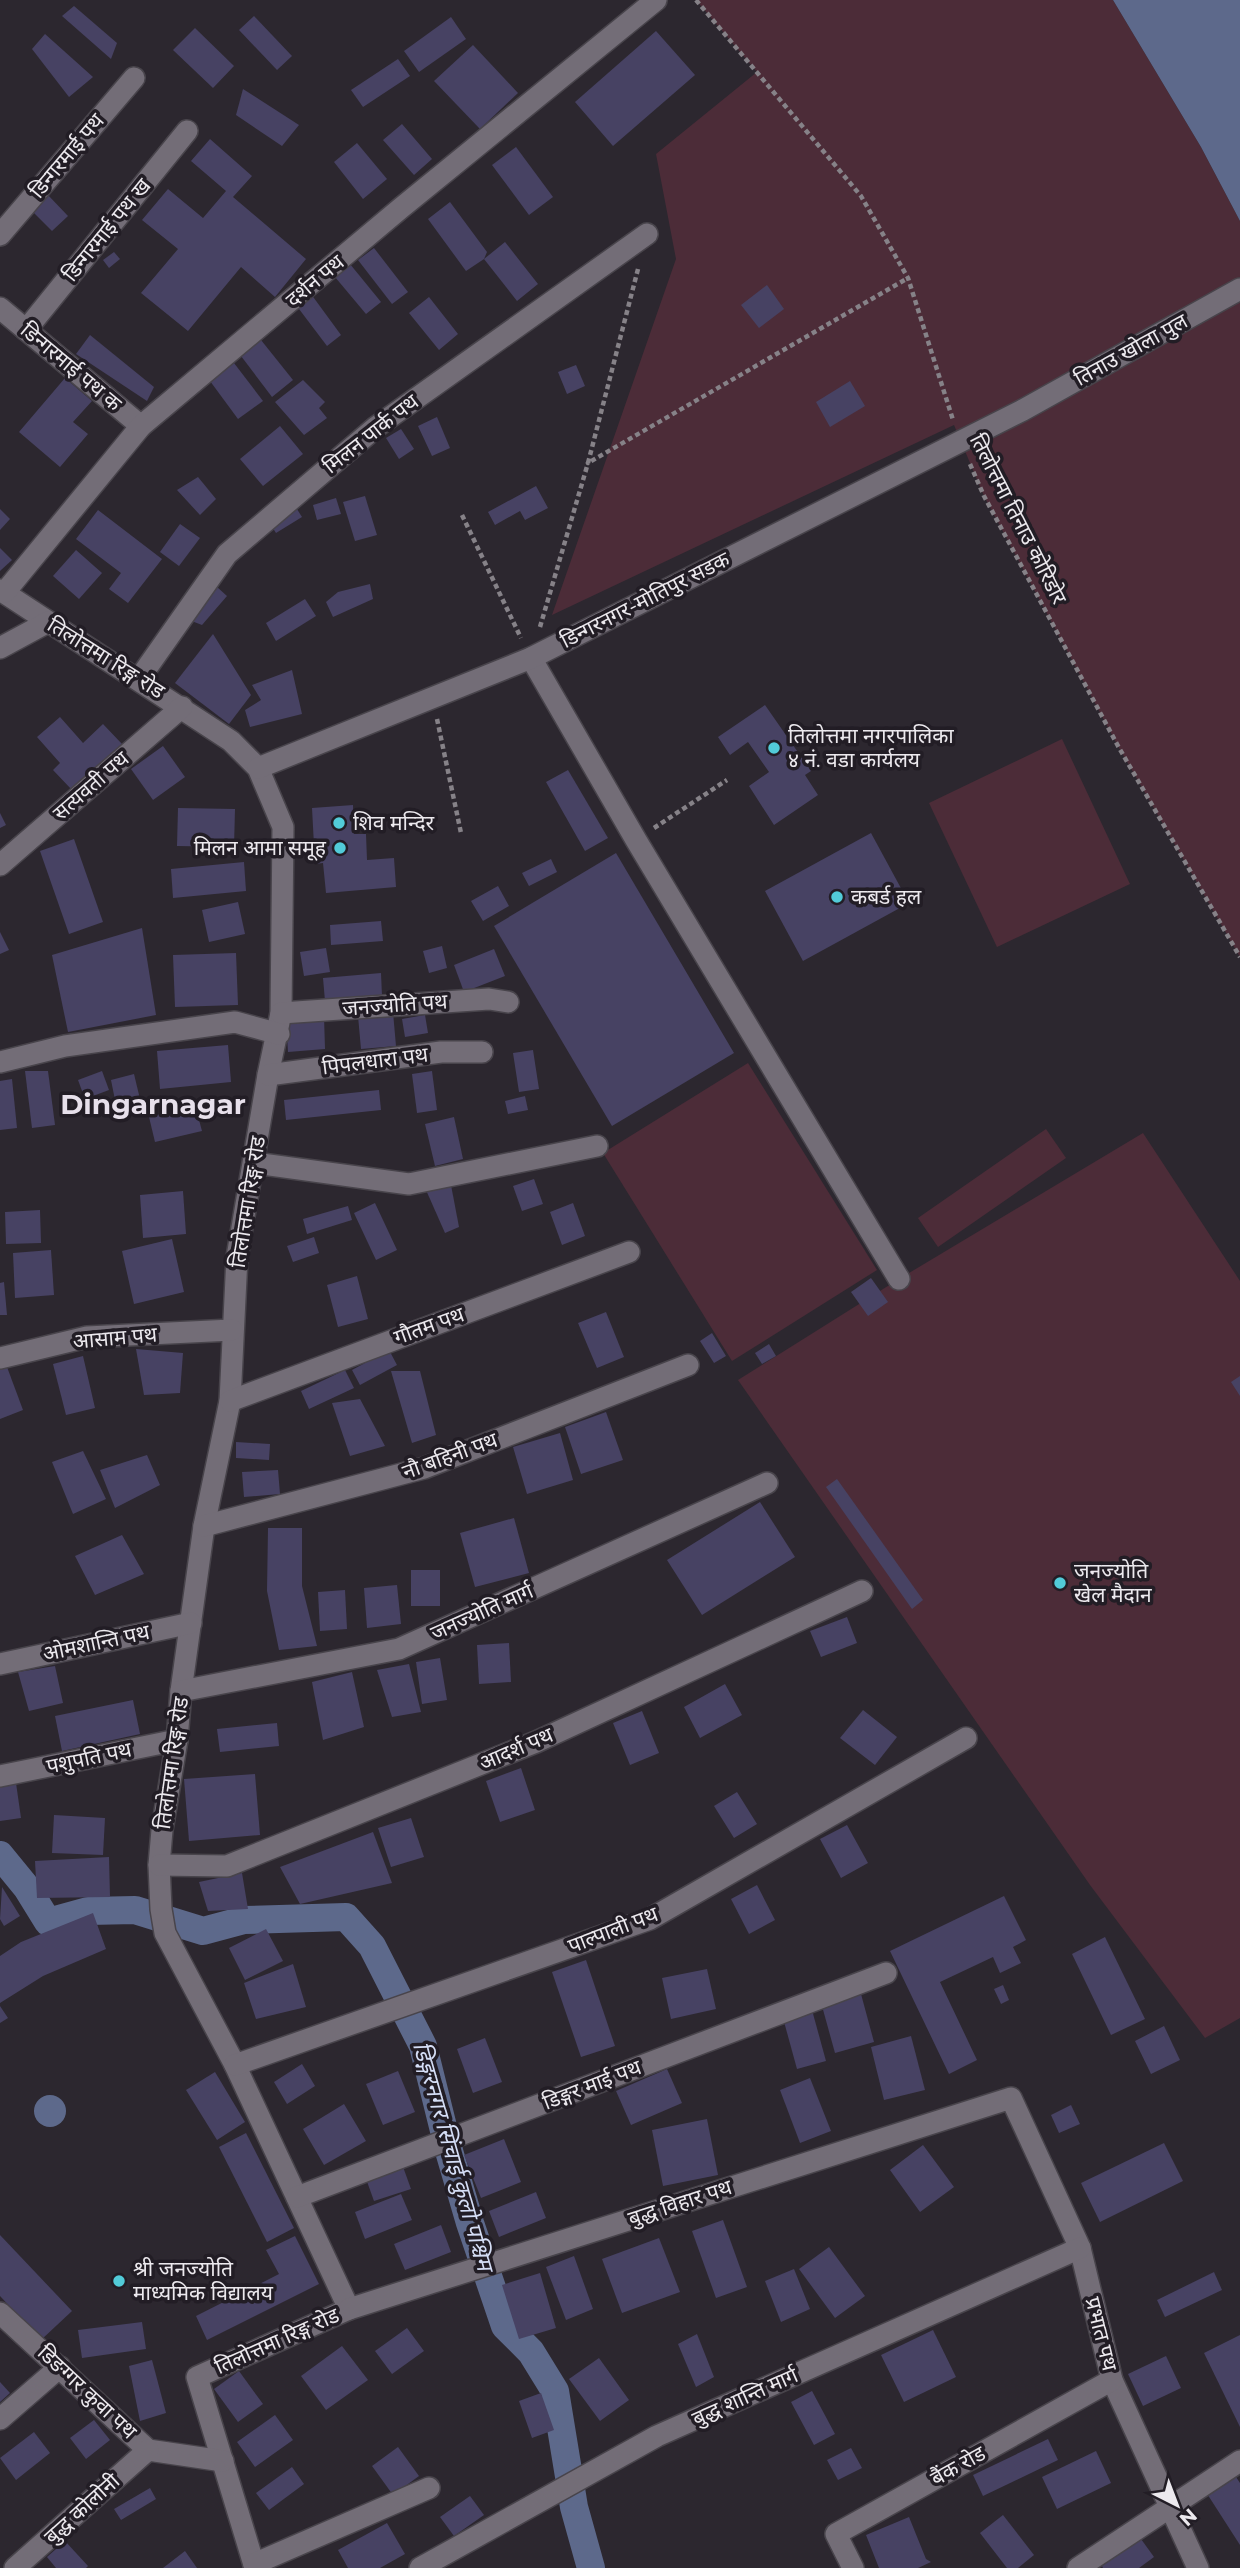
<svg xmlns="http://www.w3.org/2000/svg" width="1240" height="2568" viewBox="0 0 1240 2568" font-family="Montserrat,'Noto Sans Devanagari',sans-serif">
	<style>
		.green { fill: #4c2c38 }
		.water { fill: #5d698b }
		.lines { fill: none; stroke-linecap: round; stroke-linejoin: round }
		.canal { stroke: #5d698b; stroke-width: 28 }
		.building { fill: #474263 }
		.minor-casing { stroke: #48444b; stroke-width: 24 }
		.path { stroke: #868288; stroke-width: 4.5; stroke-dasharray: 5 3.5; stroke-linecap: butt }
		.minor { stroke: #736d77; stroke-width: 21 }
		.poi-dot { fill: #52cbd8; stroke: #221d25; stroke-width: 2.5 }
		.labels { text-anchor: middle; stroke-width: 7; stroke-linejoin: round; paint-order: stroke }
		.street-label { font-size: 21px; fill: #ece9ee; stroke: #221d25 }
		.poi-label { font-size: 21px; fill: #ece9ee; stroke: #221d25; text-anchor: start }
		.water-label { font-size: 23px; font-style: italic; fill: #d5def6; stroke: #221d25 }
		.district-label { font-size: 28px; font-weight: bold; fill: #e7e0eb; stroke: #221d25 }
	</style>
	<rect width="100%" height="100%" fill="#2c272f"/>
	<!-- green -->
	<g class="green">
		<polygon points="696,0 1113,0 1201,147 1240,221 1240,957 1118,746 984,496 954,425 552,615 676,259 656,154 757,72"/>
		<polygon points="1062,739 1130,884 997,947 929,803"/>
		<polygon points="748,1063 877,1270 732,1361 603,1153"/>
		<polygon points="1046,1129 1066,1158 938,1247 918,1218"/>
		<polygon points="1143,1133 1240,1281 1240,2018 1205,2038 1090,1885 738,1380 899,1279"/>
	</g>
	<!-- water -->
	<g class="water">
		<polygon points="1113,0 1240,0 1240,221 1201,147"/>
		<circle cx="50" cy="2111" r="16"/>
	</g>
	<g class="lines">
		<!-- canal -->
		<polyline class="canal" points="0,1855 27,1888 48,1922 88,1911 135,1910 203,1931 244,1920 346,1917 372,1946 423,2046 449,2151 470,2223 505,2326 531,2352 555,2391 574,2507 591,2568"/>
	</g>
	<!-- building -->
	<g class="building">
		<polygon points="74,6 117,43 111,59 62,16"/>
		<polygon points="254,16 292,56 277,70 239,30"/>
		<polygon points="451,17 466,39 419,72 404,51"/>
		<polygon points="195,28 234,66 213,88 173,50"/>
		<polygon points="656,31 695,75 613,146 575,102"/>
		<polygon points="45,34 93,77 69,97 32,49"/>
		<polygon points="473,45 518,93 480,129 434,81"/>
		<polygon points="398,59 410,76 363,107 351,90"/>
		<polygon points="243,89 299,125 282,146 236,115"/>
		<polygon points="402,124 432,159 414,175 383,140"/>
		<polygon points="210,139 252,176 233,197 306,259 275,297 241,267 188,331 141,293 178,249 142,220 168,189 203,218 226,191 191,161"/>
		<polygon points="357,143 387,179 363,199 334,162"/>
		<polygon points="516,147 553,197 529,215 492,165"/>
		<polygon points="47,194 68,216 52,231 31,210"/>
		<polygon points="450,202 487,252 484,259 466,271 428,219"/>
		<polygon points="505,242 538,284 517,301 484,259"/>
		<polygon points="374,248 408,292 392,304 358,260"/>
		<polygon points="114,252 120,259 109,268 103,260"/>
		<polygon points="350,264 381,302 366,314 335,277"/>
		<polygon points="767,285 784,309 759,328 741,305"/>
		<polygon points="311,294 341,335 327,346 296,305"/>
		<polygon points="429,297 458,334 439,350 409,313"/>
		<polygon points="90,335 154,387 147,401 76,354"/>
		<polygon points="261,340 293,380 272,397 241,356"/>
		<polygon points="234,363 263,401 238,419 210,381"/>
		<polygon points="576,365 585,386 567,394 558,372"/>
		<polygon points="65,378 92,401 73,422 88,434 60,467 19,432"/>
		<polygon points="303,380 325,402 319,408 327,418 304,435 275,402"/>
		<polygon points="850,381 865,406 830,427 816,402"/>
		<polygon points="437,417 450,448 432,456 418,426"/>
		<polygon points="280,426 303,454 263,486 240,459"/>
		<polygon points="401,429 414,449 399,459 386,438"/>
		<polygon points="198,477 216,499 200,515 177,490"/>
		<polygon points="536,486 548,508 525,520 520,511 495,525 488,512"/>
		<polygon points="365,496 377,535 355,541 343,502"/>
		<polygon points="336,498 341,514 317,520 313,505"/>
		<polygon points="295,506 302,517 276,533 269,522"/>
		<polygon points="0,509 10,519 0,530"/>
		<polygon points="98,510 162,559 128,603 109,589 121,573 76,539"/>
		<polygon points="180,524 200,538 179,566 160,552"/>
		<polygon points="0,548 12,560 0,571"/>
		<polygon points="76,550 102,573 79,599 53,576"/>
		<polygon points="370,584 373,599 333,617 326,602 338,592"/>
		<polygon points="217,587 227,596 202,625 189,620"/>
		<polygon points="305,599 316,616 276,641 266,623"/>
		<polygon points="213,634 251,695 229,724 175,683"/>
		<polygon points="292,670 302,714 250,727 245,710 261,700 252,685"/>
		<polygon points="765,705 811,771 805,775 818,795 774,825 749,786 769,772 748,742 730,755 718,737"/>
		<polygon points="60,717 83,743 103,724 122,744 72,790 53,770 60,763 37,737"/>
		<polygon points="163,746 185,777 153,800 131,769"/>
		<polygon points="568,770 608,838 585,851 546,782"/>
		<polygon points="353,805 354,834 366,834 367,860 394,858 396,887 326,893 323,863 315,864 312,808"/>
		<polygon points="178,808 235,809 234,847 177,846"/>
		<polygon points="0,813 6,825 0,828"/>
		<polygon points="871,833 909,903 803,961 765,891"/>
		<polygon points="74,839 103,922 69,934 40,851"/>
		<polygon points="616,853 734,1053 612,1126 494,926"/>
		<polygon points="551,859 557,872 529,886 522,873"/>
		<polygon points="244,862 246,891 173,898 171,869"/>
		<polygon points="498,886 509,906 483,921 471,901"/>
		<polygon points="238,902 245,934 209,942 202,910"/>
		<polygon points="381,921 383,941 331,945 330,925"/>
		<polygon points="142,928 156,1015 68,1032 52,955"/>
		<polygon points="0,932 9,950 0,954"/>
		<polygon points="442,946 447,968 429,973 423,951"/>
		<polygon points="326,948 330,972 304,976 300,952"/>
		<polygon points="494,949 505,976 464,992 454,965"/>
		<polygon points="236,953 238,1005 175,1007 173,955"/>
		<polygon points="381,973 382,996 325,1001 323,978"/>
		<polygon points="393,1012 396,1046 361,1049 358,1016"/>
		<polygon points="425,1015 428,1033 405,1037 402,1019"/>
		<polygon points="324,1017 325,1049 288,1052 286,1020"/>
		<polygon points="228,1045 231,1082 160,1089 157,1051"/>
		<polygon points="533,1050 539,1089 519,1092 513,1053"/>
		<polygon points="25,1071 48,1071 55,1125 32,1128"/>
		<polygon points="102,1071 109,1090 85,1099 78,1080"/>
		<polygon points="432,1071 437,1110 417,1113 412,1074"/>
		<polygon points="134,1074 140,1099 116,1105 111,1080"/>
		<polygon points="12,1079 17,1128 0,1130 0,1081"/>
		<polygon points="379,1090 381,1110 286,1120 284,1100"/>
		<polygon points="525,1096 528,1110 508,1114 505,1101"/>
		<polygon points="195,1105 202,1131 155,1142 149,1117"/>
		<polygon points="454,1117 463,1159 435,1166 425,1124"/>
		<polygon points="534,1179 543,1204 522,1211 513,1186"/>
		<polygon points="451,1185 459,1227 445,1233 426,1190"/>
		<polygon points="183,1191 186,1234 143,1238 140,1195"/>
		<polygon points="375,1203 397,1250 376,1260 354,1213"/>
		<polygon points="573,1203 585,1236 562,1245 550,1212"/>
		<polygon points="348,1206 352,1220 307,1234 303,1219"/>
		<polygon points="40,1210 41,1243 6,1244 5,1212"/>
		<polygon points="314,1237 319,1253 293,1262 287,1246"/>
		<polygon points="172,1239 184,1292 134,1304 122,1251"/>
		<polygon points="51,1250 54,1295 15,1298 13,1253"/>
		<polygon points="357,1276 368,1319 338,1327 327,1285"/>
		<polygon points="871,1278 888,1302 868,1316 851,1292"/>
		<polygon points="4,1282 7,1315 0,1315 0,1283"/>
		<polygon points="606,1312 624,1357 597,1368 578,1323"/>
		<polygon points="712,1333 726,1356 714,1363 700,1341"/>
		<polygon points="769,1344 776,1356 762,1364 755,1353"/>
		<polygon points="136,1349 183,1353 180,1393 144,1395"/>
		<polygon points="389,1350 397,1365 360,1385 352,1370"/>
		<polygon points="83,1356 95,1408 66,1415 53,1364"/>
		<polygon points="7,1367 23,1410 0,1419 0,1369"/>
		<polygon points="345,1370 354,1388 309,1409 301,1391"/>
		<polygon points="391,1371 420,1371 436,1435 412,1443"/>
		<polygon points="1240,1376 1240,1396 1231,1382"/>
		<polygon points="360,1399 385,1446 350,1456 332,1403"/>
		<polygon points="606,1412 623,1460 581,1474 565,1427"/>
		<polygon points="560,1433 573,1480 527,1494 513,1447"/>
		<polygon points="236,1442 270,1444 269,1460 236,1458"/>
		<polygon points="83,1451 106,1499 73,1514 52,1462"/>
		<polygon points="147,1455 160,1485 115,1508 100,1470"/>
		<polygon points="278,1470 280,1494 244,1497 242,1472"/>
		<polygon points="837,1479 923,1600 912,1609 826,1487"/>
		<polygon points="760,1502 795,1557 702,1615 667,1560"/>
		<polygon points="514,1518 529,1573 475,1587 460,1533"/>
		<polygon points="268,1528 302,1528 302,1586 317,1646 279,1650 267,1591"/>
		<polygon points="122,1535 144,1574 95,1595 75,1556"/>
		<rect x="411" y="1570" width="29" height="36"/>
		<polygon points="397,1585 401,1624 367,1628 364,1588"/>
		<polygon points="345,1590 347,1629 320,1631 318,1592"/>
		<polygon points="847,1617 857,1643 821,1657 810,1631"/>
		<polygon points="509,1643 511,1682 479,1684 477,1645"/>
		<polygon points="440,1658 447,1700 422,1704 416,1662"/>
		<polygon points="409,1664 421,1712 392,1717 377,1670"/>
		<polygon points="55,1666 63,1703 29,1711 18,1672"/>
		<polygon points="352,1672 364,1727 323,1740 312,1682"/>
		<polygon points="725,1684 742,1715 700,1738 684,1707"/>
		<polygon points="133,1700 140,1734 62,1751 55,1716"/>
		<polygon points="863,1710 897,1737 875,1765 840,1738"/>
		<polygon points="642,1711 659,1753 630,1765 613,1723"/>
		<polygon points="277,1723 279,1746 220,1752 217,1729"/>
		<polygon points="521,1768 535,1810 500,1822 486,1781"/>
		<polygon points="255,1774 260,1835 189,1841 184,1779"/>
		<polygon points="16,1783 21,1818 0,1821 0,1786"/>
		<polygon points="737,1792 757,1824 734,1838 714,1806"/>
		<polygon points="54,1815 105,1818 103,1855 52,1853"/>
		<polygon points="411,1818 424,1857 391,1867 378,1828"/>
		<polygon points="847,1825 868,1863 841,1878 820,1839"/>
		<polygon points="373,1832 392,1883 300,1904 280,1867"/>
		<polygon points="109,1857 110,1897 37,1898 35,1861"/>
		<polygon points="242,1873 248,1909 208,1911 199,1882"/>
		<polygon points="757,1885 775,1920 749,1934 731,1899"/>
		<polygon points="2,1887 20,1916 4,1926 0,1919"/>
		<polygon points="1004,1896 1026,1940 1013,1947 1021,1963 1000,1973 993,1957 940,1982 977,2060 949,2074 890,1951"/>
		<polygon points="93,1913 106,1949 43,1976 0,2003 0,1956 21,1942"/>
		<polygon points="266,1929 283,1961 245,1980 229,1948"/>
		<polygon points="1105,1937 1145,2019 1111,2035 1072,1954"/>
		<polygon points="586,1960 615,2046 581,2057 552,1972"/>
		<polygon points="293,1964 306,2007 256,2019 244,1983"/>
		<polygon points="707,1969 716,2009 671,2019 662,1978"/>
		<polygon points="1003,1985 1009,2000 1001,2004 994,1989"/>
		<polygon points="861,1994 874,2042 835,2053 822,2006"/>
		<polygon points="0,2006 8,2018 0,2023"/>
		<polygon points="812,2010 826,2061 797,2069 783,2018"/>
		<polygon points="1164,2026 1180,2060 1151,2074 1135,2041"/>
		<polygon points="911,2036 925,2090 884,2100 871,2047"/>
		<polygon points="485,2038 502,2082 473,2093 457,2049"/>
		<polygon points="302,2064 315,2086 287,2104 274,2082"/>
		<polygon points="667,2069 682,2103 631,2125 616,2091"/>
		<polygon points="398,2071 415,2112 383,2125 366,2084"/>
		<polygon points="215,2072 245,2122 217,2140 186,2090"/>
		<polygon points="810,2078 831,2131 800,2143 780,2090"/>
		<polygon points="344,2104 366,2141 324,2165 303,2129"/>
		<polygon points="1071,2105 1080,2124 1059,2133 1051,2115"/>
		<polygon points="707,2119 718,2175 663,2186 652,2130"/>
		<polygon points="246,2133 294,2228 267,2242 219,2147"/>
		<polygon points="504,2139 521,2182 481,2198 464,2155"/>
		<polygon points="1164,2143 1183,2181 1100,2222 1081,2183"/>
		<polygon points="923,2145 954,2187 920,2212 890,2170"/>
		<polygon points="402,2164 411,2189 374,2201 365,2176"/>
		<polygon points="536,2192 546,2218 499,2237 489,2211"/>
		<polygon points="401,2194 412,2220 365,2239 355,2212"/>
		<polygon points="723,2220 747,2287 716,2298 692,2231"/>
		<polygon points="441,2225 451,2252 405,2270 394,2244"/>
		<polygon points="0,2235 72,2311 41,2340 0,2296"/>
		<polygon points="295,2236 319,2284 207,2340 196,2316 279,2274 266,2250"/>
		<polygon points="659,2238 680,2292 622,2313 602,2259"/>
		<polygon points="829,2247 865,2296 835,2318 799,2269"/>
		<polygon points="574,2256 593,2309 566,2320 546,2267"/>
		<polygon points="794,2269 810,2309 781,2322 765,2281"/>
		<polygon points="1214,2272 1222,2290 1165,2317 1157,2300"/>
		<polygon points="540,2273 556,2328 519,2339 502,2285"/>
		<polygon points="142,2322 146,2349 82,2358 78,2330"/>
		<polygon points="407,2328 424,2351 392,2374 375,2351"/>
		<polygon points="933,2330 956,2377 904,2402 881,2355"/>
		<polygon points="697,2334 714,2377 696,2387 678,2344"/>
		<polygon points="1240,2335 1240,2427 1204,2353"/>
		<polygon points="342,2346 368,2380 326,2410 301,2376"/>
		<polygon points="1166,2356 1181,2388 1143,2406 1128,2374"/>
		<polygon points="599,2358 629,2400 600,2421 569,2379"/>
		<polygon points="152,2360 166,2413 140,2421 129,2366"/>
		<polygon points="239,2371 263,2404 238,2422 214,2389"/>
		<polygon points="0,2382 10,2393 0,2402"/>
		<polygon points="812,2391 835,2434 814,2445 791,2402"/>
		<polygon points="541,2393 554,2430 532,2438 519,2401"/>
		<polygon points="275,2415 293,2440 255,2467 237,2442"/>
		<polygon points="94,2420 110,2440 86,2459 70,2438"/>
		<polygon points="34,2432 50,2453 16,2480 0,2458"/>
		<polygon points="1048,2439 1058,2460 983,2496 973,2475"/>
		<polygon points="398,2447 419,2476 393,2495 372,2466"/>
		<polygon points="851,2448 862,2468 838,2480 827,2460"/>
		<polygon points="1096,2451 1111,2483 1057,2509 1042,2477"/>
		<polygon points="292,2467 304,2484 269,2510 256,2493"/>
		<polygon points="1232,2471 1240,2483 1240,2545 1204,2489"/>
		<polygon points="150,2488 156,2499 121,2520 114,2509"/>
		<polygon points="470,2496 484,2515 454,2536 440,2517"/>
		<polygon points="1003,2515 1034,2555 1018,2568 1007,2568 980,2533"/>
		<polygon points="909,2517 926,2559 931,2562 918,2568 879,2568 866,2535"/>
		<polygon points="387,2523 405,2554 380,2568 348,2568 338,2550"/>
		<polygon points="1141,2539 1154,2557 1139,2568 1103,2568 1102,2566"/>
		<polygon points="65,2541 88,2566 86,2568 56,2568 47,2557"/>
		<polygon points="185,2551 197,2568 163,2568"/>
	</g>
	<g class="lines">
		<!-- minor casing -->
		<g class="minor-casing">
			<g id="minor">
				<polyline points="0,235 134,78"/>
				<polyline points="0,308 141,426"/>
				<polyline points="26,330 187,131"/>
				<polyline points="0,590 231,741 258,768 283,827 281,1013 268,1075 237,1257 230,1401 204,1526 181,1691 177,1740 162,1830 159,1865 161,1909 165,1933 235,2065 349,2309 197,2377 255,2568"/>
				<polyline points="5,592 141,426 401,208 656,0"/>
				<polyline points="0,648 48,622"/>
				<polyline points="531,658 636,840 899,1279"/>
				<polyline points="139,679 227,554 376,427 647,234"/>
				<polyline points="258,768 531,658 1023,410 1240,289"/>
				<polyline points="0,865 182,707"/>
				<polyline points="281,1013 489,999 508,1002"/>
				<polyline points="0,1062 65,1046 235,1022 279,1034"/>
				<polyline points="268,1075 441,1052 482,1052"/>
				<polyline points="254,1163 409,1184 597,1146"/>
				<polyline points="0,1358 87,1337 232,1330"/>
				<polyline points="230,1401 629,1252"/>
				<polyline points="204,1526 424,1468 688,1365"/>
				<polyline points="0,1664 191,1623"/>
				<polyline points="181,1691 399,1649 767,1483"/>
				<polyline points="0,1776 177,1740"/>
				<polyline points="159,1865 227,1866 536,1742 862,1591"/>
				<polyline points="235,2065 650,1919 966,1738"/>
				<polyline points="297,2197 886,1973"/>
				<polyline points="349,2309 1011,2098 1080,2248 1112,2380 1198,2568"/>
				<polyline points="0,2313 148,2450 223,2461"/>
				<polyline points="0,2419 60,2367"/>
				<polyline points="254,2564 429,2488"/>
				<polyline points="15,2568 148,2450"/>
				<polyline points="420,2568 657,2436 1080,2248"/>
				<polyline points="853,2568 836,2534 1112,2380"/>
				<polyline points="1078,2568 1240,2461"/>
			</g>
		</g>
		<!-- path -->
		<g class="path">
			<polyline points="696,0 861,196 908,278 953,420"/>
			<polyline points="638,269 588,463 908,278"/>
			<polyline points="970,464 984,496 1118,746 1240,957"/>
			<polyline points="462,515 521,638"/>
			<polyline points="540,627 588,463"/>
			<polyline points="437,719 461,833"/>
			<polyline points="654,828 727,780"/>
		</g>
		<!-- minor -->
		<use href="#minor" class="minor"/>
	</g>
	<!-- markers -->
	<g class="poi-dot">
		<circle cx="774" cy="748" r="7"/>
		<circle cx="339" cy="823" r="7"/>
		<circle cx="340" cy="848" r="7"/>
		<circle cx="837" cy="897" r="7"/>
		<circle cx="1060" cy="1583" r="7"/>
		<circle cx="119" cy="2281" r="7"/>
	</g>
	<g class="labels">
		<!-- street labels -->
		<g class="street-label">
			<text transform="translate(67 156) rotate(-50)" y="7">डिन्गरमाई पथ</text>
			<text transform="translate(107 230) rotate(-51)" y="7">डिन्गरमाई पथ ख</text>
			<text transform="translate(315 281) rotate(-40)" y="7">दर्शन पथ</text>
			<text transform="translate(1131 350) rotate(-29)" y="7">तिनाउ खोला पुल</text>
			<text transform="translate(71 367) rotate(40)" y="7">डिन्गरमाई पथ क</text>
			<text transform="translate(371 434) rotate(-38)" y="7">मिलन पार्क पथ</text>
			<text transform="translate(1018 519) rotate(63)" y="7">तिलोत्तमा तिनाउ कोरिडोर</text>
			<text transform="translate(645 600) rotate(-27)" y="7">डिन्गरनगर-मोतिपुर सडक</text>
			<text transform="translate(106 658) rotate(32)" y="7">तिलोत्तमा रिङ्ग रोड</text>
			<text transform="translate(91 786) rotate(-41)" y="7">सत्यवती पथ</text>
			<text transform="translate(395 1005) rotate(-4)" y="7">जनज्योति पथ</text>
			<text transform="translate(375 1061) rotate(-7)" y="7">पिपलधारा पथ</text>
			<text transform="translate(248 1202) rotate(-81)" y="7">तिलोत्तमा रिङ्ग रोड</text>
			<text transform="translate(429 1326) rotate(-20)" y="7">गौतम पथ</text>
			<text transform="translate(115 1338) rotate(-5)" y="7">आसाम पथ</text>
			<text transform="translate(450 1456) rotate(-20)" y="7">नौ बहिनी पथ</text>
			<text transform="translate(482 1612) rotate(-24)" y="7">जनज्योति मार्ग</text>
			<text transform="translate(96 1643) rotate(-12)" y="7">ओमशान्ति पथ</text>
			<text transform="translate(516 1749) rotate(-23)" y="7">आदर्श पथ</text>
			<text transform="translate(89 1758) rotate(-12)" y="7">पशुपति पथ</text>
			<text transform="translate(172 1763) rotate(-82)" y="7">तिलोत्तमा रिङ्ग रोड</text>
			<text transform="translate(613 1930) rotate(-21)" y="7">पाल्पाली पथ</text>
			<text transform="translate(592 2085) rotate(-21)" y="7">डिङ्गर माई पथ</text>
			<text transform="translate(680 2203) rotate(-18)" y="7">बुद्ध विहार पथ</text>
			<text transform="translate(1101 2334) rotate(76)" y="7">प्रभात पथ</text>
			<text transform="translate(277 2341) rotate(-24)" y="7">तिलोत्तमा रिङ्ग रोड</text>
			<text transform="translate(87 2392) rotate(43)" y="7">डिङग्गर कुवा पथ</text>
			<text transform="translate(745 2397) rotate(-24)" y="7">बुद्ध शान्ति मार्ग</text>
			<text transform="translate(958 2466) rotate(-29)" y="7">बैंक रोड</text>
			<text transform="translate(82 2509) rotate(-42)" y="7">बुद्ध कोलोनी</text>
		</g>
		<!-- poi labels -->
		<g class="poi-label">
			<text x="788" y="743">तिलोत्तमा नगरपालिका<tspan x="788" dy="24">४ नं. वडा कार्यलय</tspan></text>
			<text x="353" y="830">शिव मन्दिर</text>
			<text x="326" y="855" text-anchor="end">मिलन आमा समूह</text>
			<text x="851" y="904">कबर्ड हल</text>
			<text x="1074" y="1578">जनज्योति<tspan x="1074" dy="24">खेल मैदान</tspan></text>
			<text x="133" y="2276">श्री जनज्योति<tspan x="133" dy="24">माध्यमिक विद्यालय</tspan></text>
		</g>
		<!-- water labels -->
		<g class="water-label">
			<text transform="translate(453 2156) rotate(74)" y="8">डिङ्गरनगर सिंचाई कुलो पश्चिम</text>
		</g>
		<!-- district labels -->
		<g class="district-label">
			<text x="153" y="1114">Dingarnagar</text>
		</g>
	</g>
	<!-- north arrow -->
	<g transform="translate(1177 2505) rotate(138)" stroke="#221d25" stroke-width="5" paint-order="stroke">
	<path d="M0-5L12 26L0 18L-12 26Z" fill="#ece9ee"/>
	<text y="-10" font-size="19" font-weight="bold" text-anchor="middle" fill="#ece9ee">N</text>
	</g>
</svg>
